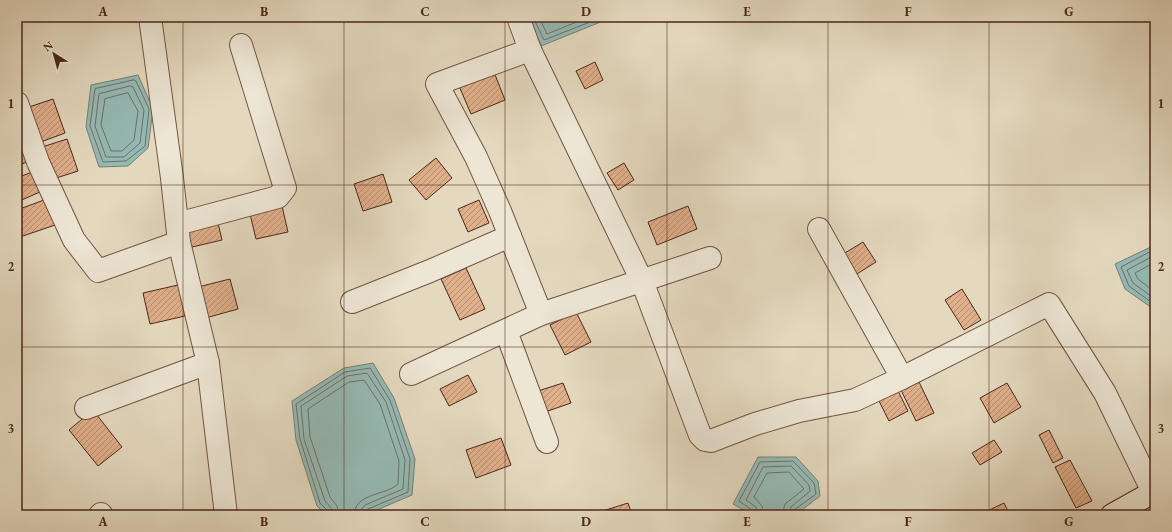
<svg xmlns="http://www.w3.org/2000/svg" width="1172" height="532" viewBox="0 0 1172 532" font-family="'EB Garamond',serif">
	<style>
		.water { fill: #95bab5; stroke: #777f76 }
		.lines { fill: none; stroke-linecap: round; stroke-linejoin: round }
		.shore { stroke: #707066; stroke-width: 1 }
		.building { fill: url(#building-hatch); stroke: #4b2718 }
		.street-casing { stroke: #715442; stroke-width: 24 }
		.secondary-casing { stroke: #4b2718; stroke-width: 24 }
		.street { stroke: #ede6d5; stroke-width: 22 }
		.secondary { stroke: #ede6d5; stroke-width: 22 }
		.grid { fill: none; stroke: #4b2718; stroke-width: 1; stroke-opacity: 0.55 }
		.neatline { fill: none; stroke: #4b2718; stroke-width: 1.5 }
		.grid-label { font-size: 13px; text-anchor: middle; font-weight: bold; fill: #4b2718 }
	</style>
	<defs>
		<pattern id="building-hatch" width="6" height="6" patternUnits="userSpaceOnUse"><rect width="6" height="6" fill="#e0af8b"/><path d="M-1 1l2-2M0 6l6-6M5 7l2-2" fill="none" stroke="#b88e71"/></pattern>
	</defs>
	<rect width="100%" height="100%" fill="#e4d9bf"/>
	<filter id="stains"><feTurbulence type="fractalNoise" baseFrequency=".005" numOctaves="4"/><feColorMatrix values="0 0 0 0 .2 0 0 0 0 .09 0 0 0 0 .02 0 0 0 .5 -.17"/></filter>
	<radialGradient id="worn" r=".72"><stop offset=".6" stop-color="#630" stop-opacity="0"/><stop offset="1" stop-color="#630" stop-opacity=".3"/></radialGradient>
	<!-- water -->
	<g class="water">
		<polygon points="529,17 613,17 541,46"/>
		<polygon points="138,75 153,109 148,148 128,166 99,167 86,127 91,85"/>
		<polygon points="1155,245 1155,310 1125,289 1115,264"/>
		<polygon points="373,363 394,398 415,459 412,495 365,515 326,515 317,506 296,440 292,401 344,368"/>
		<polygon points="758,457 796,457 818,481 820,496 798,513 783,515 752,515 733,504"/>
	</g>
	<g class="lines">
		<!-- shore -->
		<g class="shore">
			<polyline points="533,17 544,40 603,17"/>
			<polyline points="539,17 547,34 589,17"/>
			<polygon points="134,80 136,81 149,109 145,146 126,161 103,162 90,126 95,89"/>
			<polygon points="131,86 133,87 144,110 140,143 124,157 106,157 95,126 99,94"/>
			<polygon points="128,93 138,111 134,140 122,151 111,151 101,125 105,99"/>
			<polyline points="1155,249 1121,267 1129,286 1155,305"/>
			<polyline points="1155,255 1127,270 1133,283 1155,299"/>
			<polyline points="1155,262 1135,273 1138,279 1155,292"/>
			<polyline points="328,515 328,511 320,503 300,439 296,404 345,372 370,368 390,400 410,459 408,492 368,509 365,515"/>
			<polyline points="333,515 332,509 325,501 304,439 301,406 347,376 367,373 386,402 405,460 403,489 365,505 361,510 360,515"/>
			<path d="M339,515L337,506L330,497L310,437L308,409L349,382L364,380L380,404L399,461L398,484C386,496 355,492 354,515"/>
			<polyline points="753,515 752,510 739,501 760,462 793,461 814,483 816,494 794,510 793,515"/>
			<polyline points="758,515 756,507 746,500 763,467 791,466 809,485 810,491 791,507 788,515"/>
			<polyline points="764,515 762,506 754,497 767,473 789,472 804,489 785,504 782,515"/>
		</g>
	</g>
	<!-- building -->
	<g class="building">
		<polygon points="595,62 603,80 585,89 576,71"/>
		<polygon points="494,72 505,100 471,114 459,86"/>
		<polygon points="53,99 65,133 38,143 26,108"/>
		<polygon points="17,138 27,162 17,166"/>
		<polygon points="67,139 78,171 50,180 39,148"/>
		<polygon points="436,158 452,178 426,200 409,180"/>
		<polygon points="624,163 634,180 618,190 607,173"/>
		<polygon points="32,172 40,192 17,202 17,178"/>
		<polygon points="383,174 392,202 363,211 354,184"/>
		<polygon points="52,197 61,223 17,238 17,210"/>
		<polygon points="479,200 489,223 468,232 458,209"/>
		<polygon points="282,206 288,232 256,239 250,214"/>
		<polygon points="688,206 697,229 657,245 648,222"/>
		<polygon points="218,223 222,240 188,248 184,231"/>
		<polygon points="863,242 876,262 852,277 840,256"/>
		<polygon points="466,268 485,309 460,320 441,279"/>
		<polygon points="230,279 238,309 202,319 194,288"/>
		<polygon points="178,285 185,316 150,324 143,293"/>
		<polygon points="962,289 981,320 964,330 945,300"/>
		<polygon points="576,312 591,342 565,355 550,325"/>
		<polygon points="468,375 477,392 449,406 440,389"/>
		<polygon points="919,382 934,413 916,421 901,390"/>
		<polygon points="563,383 571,403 545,412 538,391"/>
		<polygon points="1007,383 1021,407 994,423 980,398"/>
		<polygon points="896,387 908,411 889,421 877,397"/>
		<polygon points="93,410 122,447 98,466 69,430"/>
		<polygon points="1049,430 1063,458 1053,463 1039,435"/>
		<polygon points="501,438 511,465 476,478 466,450"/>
		<polygon points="994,440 1002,452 980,465 972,453"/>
		<polygon points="1070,460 1092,501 1076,508 1055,467"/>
		<polygon points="628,503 632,515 590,515"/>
		<polygon points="1004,503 1010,515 979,515"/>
	</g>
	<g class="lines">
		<!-- street casing -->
		<g class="street-casing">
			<g id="street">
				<polyline points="150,17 172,178 179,242 208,363 226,515"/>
				<polyline points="518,17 530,50 437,84 476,157 500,211 541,314"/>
				<polyline points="530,50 642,281 700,435 705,440 711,441 755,424 799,411 855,400 902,378 1049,304 1105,393 1153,492"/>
				<polyline points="17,103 38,162 74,240 98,271 179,242"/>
				<polyline points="177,224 278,197 285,188 241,45"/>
				<polyline points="819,229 902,378"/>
				<polyline points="352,302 430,271 510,236"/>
				<polyline points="506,331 547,442"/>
				<polyline points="411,374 541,314 710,258"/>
				<polyline points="86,408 208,363"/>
				<polyline points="100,515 101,514"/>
			</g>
		</g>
		<!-- secondary casing -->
		<g class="secondary-casing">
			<polyline id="secondary" points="1112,515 1155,491"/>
		</g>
		<!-- street -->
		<use href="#street" class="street"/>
		<!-- secondary -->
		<use href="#secondary" class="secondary"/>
	</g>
	<!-- grid -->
	<path class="grid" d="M183,17V515M344,17V515M505,17V515M667,17V515M828,17V515M989,17V515M17,185H1155M17,347H1155"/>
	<!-- margin -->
	<rect width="1172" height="532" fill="none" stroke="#e4d9bf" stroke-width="44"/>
	<!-- north arrow -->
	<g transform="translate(54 54) rotate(323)" stroke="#ede6d5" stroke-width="3" paint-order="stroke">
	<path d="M0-3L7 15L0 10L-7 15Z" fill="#4b2718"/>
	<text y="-6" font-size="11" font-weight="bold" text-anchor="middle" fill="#4b2718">N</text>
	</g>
	<rect x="22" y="22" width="1128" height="488" class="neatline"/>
	<g class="grid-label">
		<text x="103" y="16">A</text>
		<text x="264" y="16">B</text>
		<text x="425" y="16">C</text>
		<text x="586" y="16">D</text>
		<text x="747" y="16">E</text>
		<text x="908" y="16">F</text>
		<text x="1069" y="16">G</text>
		<text x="11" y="108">1</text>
		<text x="1161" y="108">1</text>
		<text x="11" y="271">2</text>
		<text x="1161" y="271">2</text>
		<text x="11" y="433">3</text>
		<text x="1161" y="433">3</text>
		<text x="103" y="526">A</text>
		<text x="264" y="526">B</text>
		<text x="425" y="526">C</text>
		<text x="586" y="526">D</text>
		<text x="747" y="526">E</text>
		<text x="908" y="526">F</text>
		<text x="1069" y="526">G</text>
	</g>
	<rect width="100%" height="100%" filter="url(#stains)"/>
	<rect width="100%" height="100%" fill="url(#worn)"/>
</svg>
